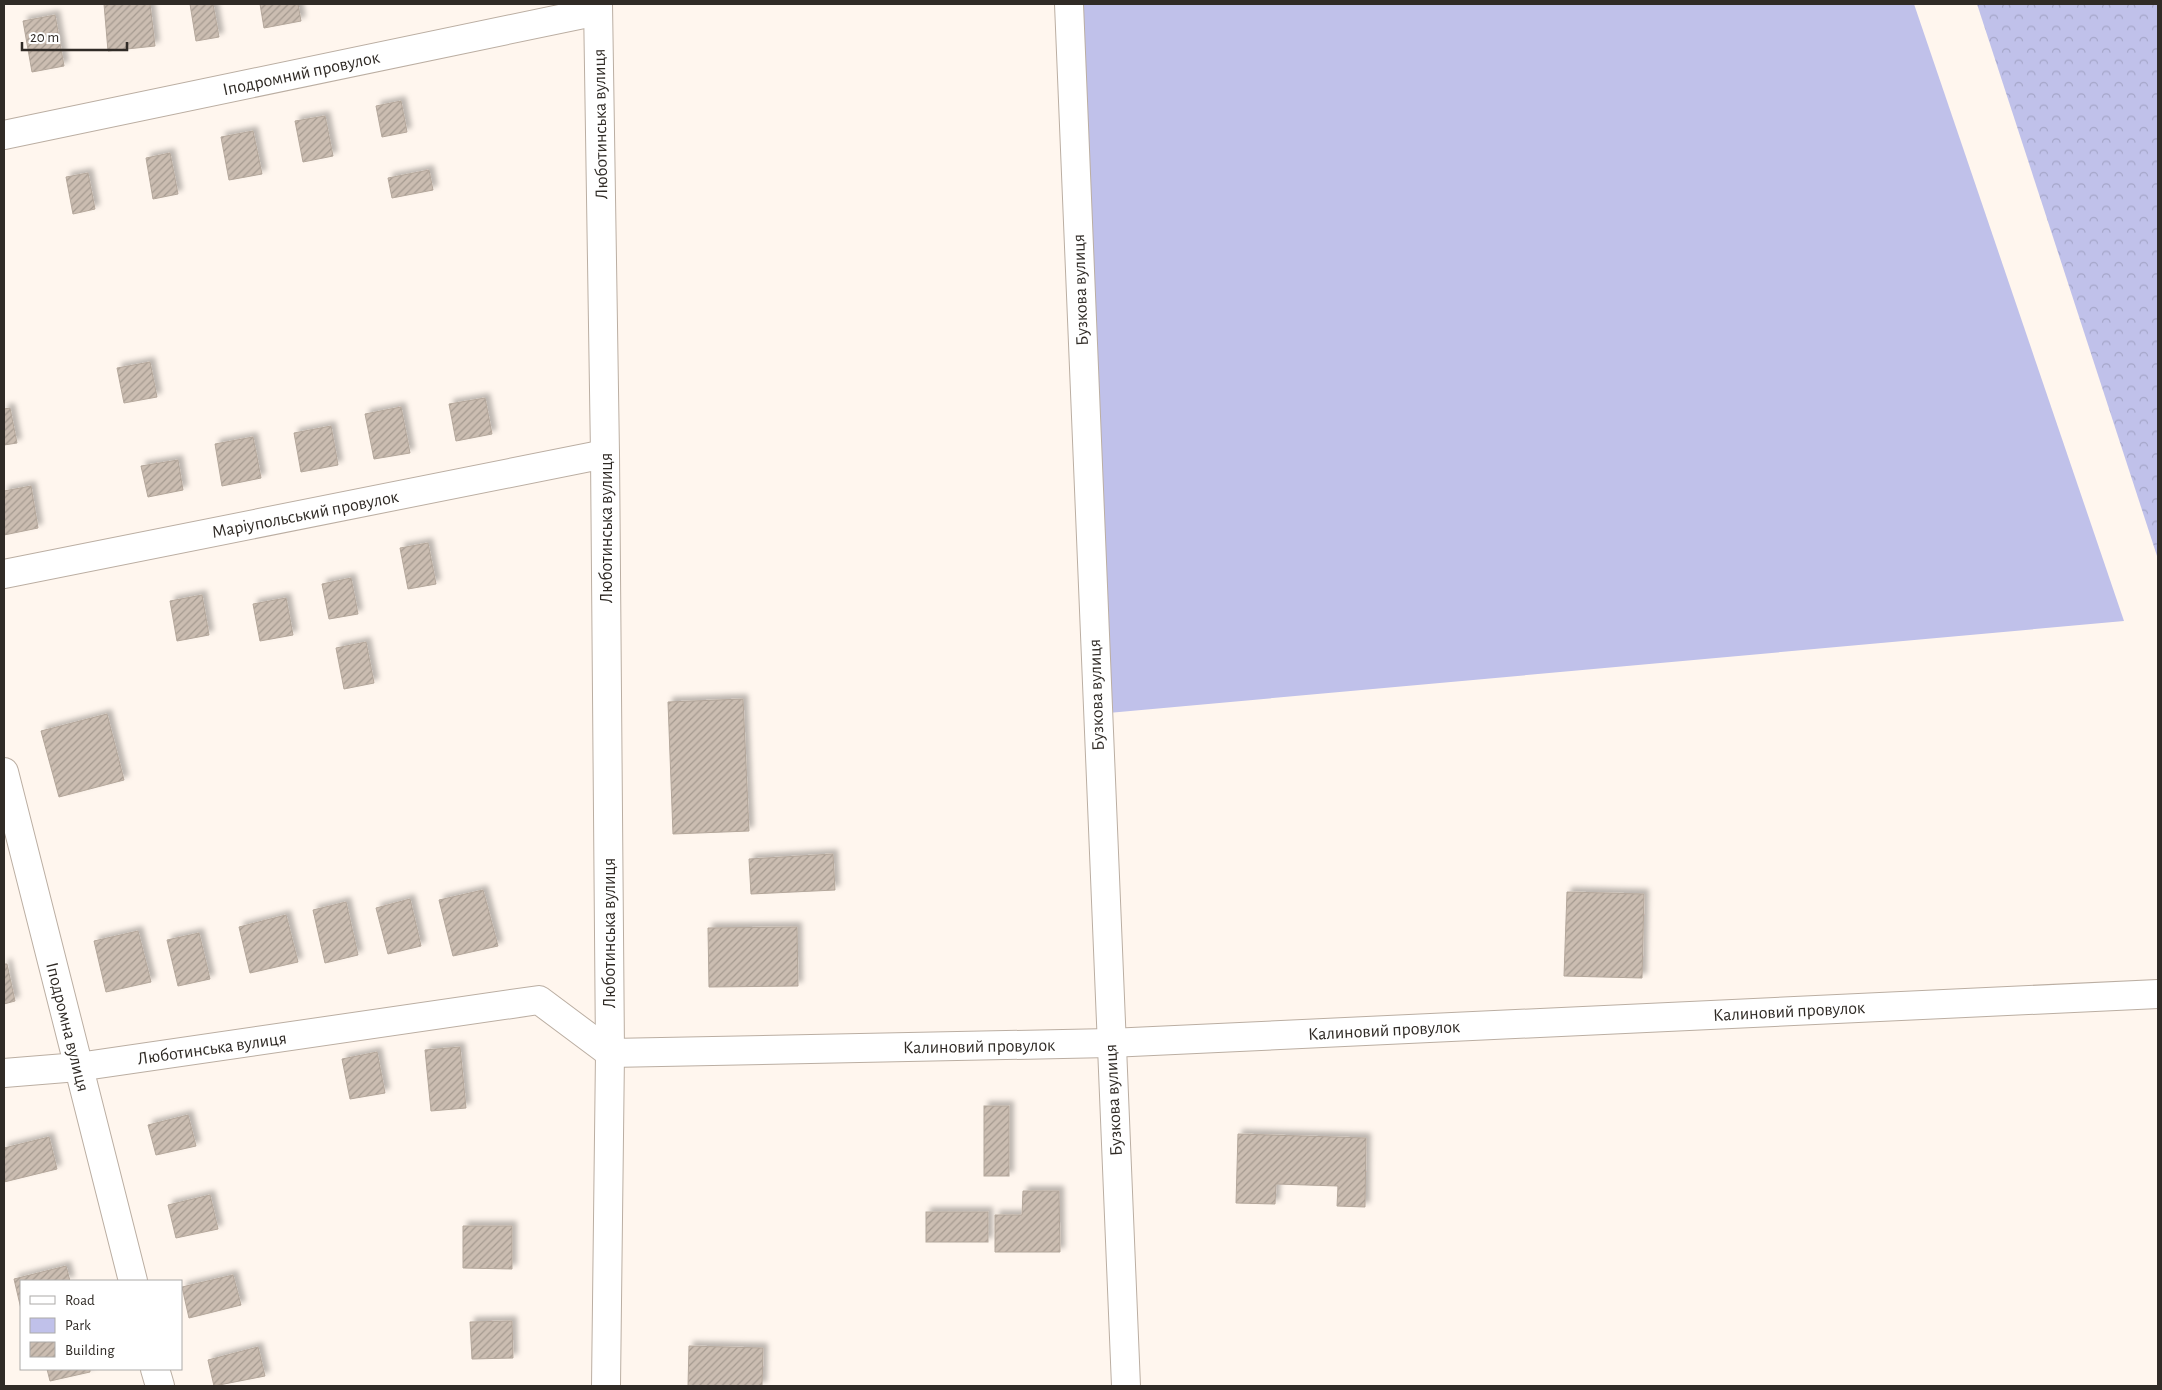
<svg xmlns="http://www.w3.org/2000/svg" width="2162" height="1390" viewBox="0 0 2162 1390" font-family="'Alegreya Sans',sans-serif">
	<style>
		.green { fill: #c0c1ea }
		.forest { fill: url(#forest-crowns) }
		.building { fill: url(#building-hatch); stroke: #b4a79b; filter: url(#shadow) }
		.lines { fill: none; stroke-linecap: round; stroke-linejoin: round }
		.minor-casing { stroke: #bbaea2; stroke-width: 30 }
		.minor { stroke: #fff; stroke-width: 28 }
		.labels { text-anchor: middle; stroke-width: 4; stroke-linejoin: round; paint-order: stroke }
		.street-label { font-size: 18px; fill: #302b26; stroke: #fff }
	</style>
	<defs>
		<pattern id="forest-crowns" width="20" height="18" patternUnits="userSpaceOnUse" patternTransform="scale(1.25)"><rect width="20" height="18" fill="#c0c1ea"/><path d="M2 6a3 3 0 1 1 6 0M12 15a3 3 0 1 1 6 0" fill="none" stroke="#a5a6c9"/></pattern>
		<pattern id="building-hatch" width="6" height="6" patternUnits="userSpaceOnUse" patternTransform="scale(1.25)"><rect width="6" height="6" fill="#cbbdb1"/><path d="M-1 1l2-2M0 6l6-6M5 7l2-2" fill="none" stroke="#a59a90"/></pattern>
		<filter id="shadow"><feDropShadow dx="4.5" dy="-4.5" stdDeviation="2.5" flood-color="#0004"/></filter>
	</defs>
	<rect width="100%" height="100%" fill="#fff6ee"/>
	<!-- green -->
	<polygon class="green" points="1069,4 1914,4 2124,621 1097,714"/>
	<!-- forest -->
	<polygon class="forest" points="1977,4 2158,4 2158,559"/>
	<!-- building -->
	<g class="building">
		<polygon points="104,4 150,4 155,46 108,51"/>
		<polygon points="190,4 213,4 219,37 196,41"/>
		<polygon points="260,4 298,4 301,21 264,28"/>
		<polygon points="55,15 64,66 32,72 23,21"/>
		<polygon points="401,101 407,132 382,137 376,106"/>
		<polygon points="325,116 333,156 303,162 295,121"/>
		<polygon points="253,131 262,174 229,180 221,137"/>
		<polygon points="170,153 178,194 153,199 146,158"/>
		<polygon points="429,170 433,190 392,198 388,178"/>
		<polygon points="88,173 95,209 73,214 66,177"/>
		<polygon points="150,362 157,397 124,403 117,368"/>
		<polygon points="485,398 492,434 456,441 449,404"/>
		<polygon points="401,407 410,453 374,459 365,414"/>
		<polygon points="10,408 17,443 4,445 4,409"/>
		<polygon points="331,426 338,465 301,472 294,433"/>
		<polygon points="253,437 261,478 222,486 215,444"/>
		<polygon points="178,460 183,490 148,497 141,466"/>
		<polygon points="31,486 38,528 4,535 4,491"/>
		<polygon points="428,543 436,584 408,589 400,548"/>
		<polygon points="351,578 358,614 329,619 322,584"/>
		<polygon points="202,595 209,635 177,641 170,601"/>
		<polygon points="286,598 293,635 260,641 253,604"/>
		<polygon points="366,642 374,683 344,689 336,648"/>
		<polygon points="743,699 749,831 673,834 668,702"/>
		<polygon points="107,714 124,780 59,797 41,731"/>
		<polygon points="833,854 835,890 751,894 749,859"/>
		<polygon points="483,890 498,946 453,956 439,900"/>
		<polygon points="1567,892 1644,894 1642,978 1564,976"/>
		<polygon points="410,899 421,946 388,954 376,908"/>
		<polygon points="346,902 358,955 325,963 313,910"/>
		<polygon points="286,915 298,962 250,973 239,927"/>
		<polygon points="797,927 798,986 709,987 708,928"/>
		<polygon points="138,931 151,982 106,992 94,941"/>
		<polygon points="199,933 210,979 178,986 167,940"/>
		<polygon points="4,964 7,964 15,1001 4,1004"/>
		<polygon points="460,1047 466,1108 431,1111 425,1050"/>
		<polygon points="377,1052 385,1093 350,1099 342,1059"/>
		<rect x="984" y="1106" width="25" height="70"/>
		<polygon points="188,1115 196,1146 156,1155 148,1125"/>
		<polygon points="1238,1134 1366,1138 1365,1207 1337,1206 1338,1186 1276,1184 1275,1204 1236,1203"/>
		<polygon points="49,1137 57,1169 4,1182 4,1148"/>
		<polygon points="1023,1191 1059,1191 1060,1252 995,1252 995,1215 1022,1215"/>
		<polygon points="210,1195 218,1229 176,1238 168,1205"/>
		<rect x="926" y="1212" width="62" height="30"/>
		<polygon points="463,1226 512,1226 512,1269 463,1268"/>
		<polygon points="66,1266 70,1281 21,1281 21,1309 14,1279"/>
		<polygon points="233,1275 241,1305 189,1318 182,1287"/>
		<polygon points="512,1321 513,1358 472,1359 470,1322"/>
		<polygon points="689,1346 763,1348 762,1386 688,1386"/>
		<polygon points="258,1347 265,1376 214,1386 208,1360"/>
		<polygon points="47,1369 90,1369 90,1372 50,1381"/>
	</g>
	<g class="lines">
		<!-- minor casing -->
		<g class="minor-casing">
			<g id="minor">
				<polyline points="598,4 605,454 610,1053 606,1386"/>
				<polyline points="1069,4 1126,1386"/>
				<polyline points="4,135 598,11"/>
				<polyline points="4,574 605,454"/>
				<polyline points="4,772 133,1281"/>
				<polyline points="4,1073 78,1067 539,1000 610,1053 1110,1043 2158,994"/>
				<polyline points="155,1369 160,1386"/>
			</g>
		</g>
		<!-- minor -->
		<use href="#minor" class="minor"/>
	</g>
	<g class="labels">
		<!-- street labels -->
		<g class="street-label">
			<text transform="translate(301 73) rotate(-12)" y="6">Іподромний провулок</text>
			<text transform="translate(600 124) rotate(-91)" y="6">Люботинська вулиця</text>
			<text transform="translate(1080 290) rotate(-92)" y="6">Бузкова вулиця</text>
			<text transform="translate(305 514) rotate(-11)" y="6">Маріупольський провулок</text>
			<text transform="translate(606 528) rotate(-90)" y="6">Люботинська вулиця</text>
			<text transform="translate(1096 695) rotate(-92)" y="6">Бузкова вулиця</text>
			<text transform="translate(609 933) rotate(-90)" y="6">Люботинська вулиця</text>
			<text transform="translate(1789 1011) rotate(-3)" y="6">Калиновий провулок</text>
			<text transform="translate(68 1027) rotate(76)" y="6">Іподромна вулиця</text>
			<text transform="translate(1384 1030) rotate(-3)" y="6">Калиновий провулок</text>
			<text transform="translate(979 1046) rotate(-1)" y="6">Калиновий провулок</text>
			<text transform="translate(212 1048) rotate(-8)" y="6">Люботинська вулиця</text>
			<text transform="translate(1113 1100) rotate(-93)" y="6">Бузкова вулиця</text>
		</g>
	</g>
	<!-- border -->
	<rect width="2162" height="1390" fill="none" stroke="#302b26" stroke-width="10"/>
	<!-- legend -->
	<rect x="20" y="1280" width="162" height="90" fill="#ffffff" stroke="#acaaa8"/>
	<rect x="30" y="1296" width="25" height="8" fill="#ffffff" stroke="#acaaa8"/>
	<text x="65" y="1305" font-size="15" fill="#302b26">Road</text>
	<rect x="30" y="1318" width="25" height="15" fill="#c0c1ea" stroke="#acaaa8"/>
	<text x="65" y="1330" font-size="15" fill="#302b26">Park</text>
	<rect x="30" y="1342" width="25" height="15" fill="url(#building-hatch)" stroke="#acaaa8"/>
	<text x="65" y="1355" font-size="15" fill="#302b26">Building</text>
	<!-- scale -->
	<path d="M22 42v8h105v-8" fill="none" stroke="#302b26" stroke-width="2.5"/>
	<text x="30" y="42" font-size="15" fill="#302b26" stroke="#ffffff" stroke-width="4" paint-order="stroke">20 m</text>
</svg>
